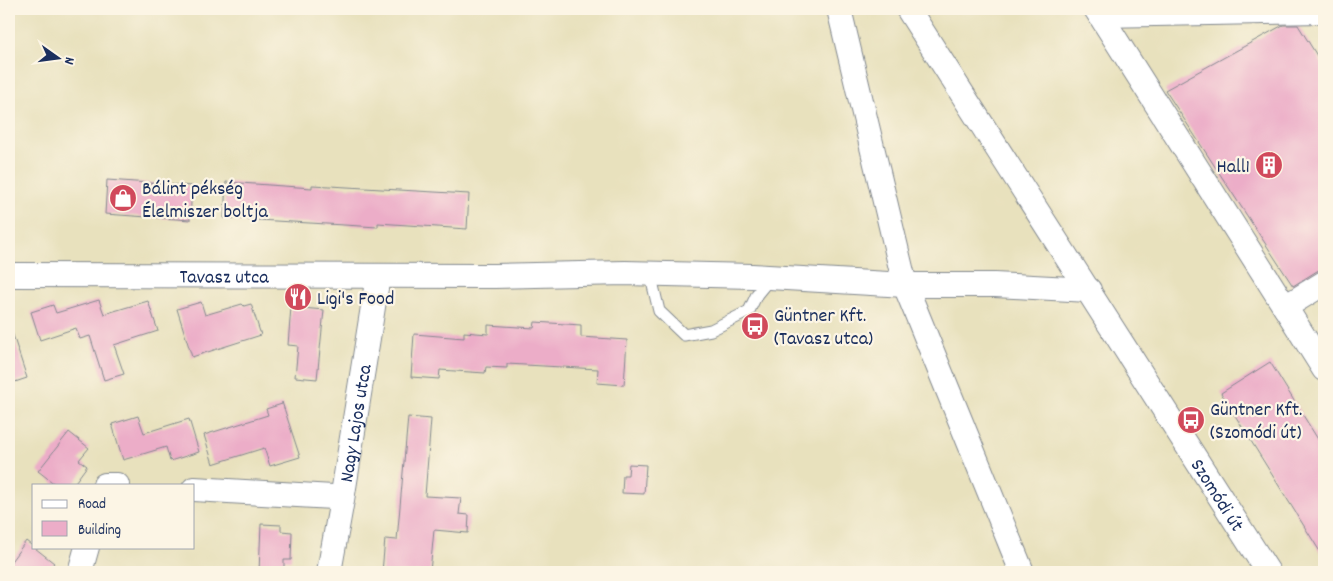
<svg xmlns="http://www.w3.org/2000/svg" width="1333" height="581" viewBox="0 0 1333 581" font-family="Dekko,sans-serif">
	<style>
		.building { fill: #ecadc8 }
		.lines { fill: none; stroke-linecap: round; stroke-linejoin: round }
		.lane-casing { stroke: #82888e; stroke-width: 13 }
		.street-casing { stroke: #82888e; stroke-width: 26 }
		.lane { stroke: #fff; stroke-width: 11 }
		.street { stroke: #fff; stroke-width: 24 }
		.labels { text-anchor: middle; stroke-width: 4.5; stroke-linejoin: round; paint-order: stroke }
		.poi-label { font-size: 20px; fill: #1b2f5e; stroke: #fcf5e5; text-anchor: start }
		.street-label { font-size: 20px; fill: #1b2f5e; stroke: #fcf5e5 }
	</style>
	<rect width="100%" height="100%" fill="#fcf5e5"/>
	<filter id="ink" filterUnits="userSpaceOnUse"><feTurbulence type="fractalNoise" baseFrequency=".02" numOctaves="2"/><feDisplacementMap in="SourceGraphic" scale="10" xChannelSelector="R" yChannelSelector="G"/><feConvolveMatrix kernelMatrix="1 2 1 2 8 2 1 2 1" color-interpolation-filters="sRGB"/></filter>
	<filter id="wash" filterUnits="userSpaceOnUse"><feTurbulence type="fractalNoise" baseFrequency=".0096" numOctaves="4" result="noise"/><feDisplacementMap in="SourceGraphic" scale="20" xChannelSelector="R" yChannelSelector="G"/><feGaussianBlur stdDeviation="1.12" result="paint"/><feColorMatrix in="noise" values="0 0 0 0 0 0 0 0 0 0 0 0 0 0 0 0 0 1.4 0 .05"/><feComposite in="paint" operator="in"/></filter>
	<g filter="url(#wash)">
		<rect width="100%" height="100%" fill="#e8e1bd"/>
		<g id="blocks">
			<!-- building -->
			<g class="building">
				<polygon points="1283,25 1298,25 1324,67 1324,269 1317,271 1293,286 1165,90"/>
				<polygon points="107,180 192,186 190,220 105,214"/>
				<polygon points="226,182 312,188 312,185 469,194 467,229 378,223 378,227 224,218"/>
				<polygon points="99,300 104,314 148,301 158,331 114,345 124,374 104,380 90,336 80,339 76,328 40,340 31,312 53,305 56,313"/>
				<polygon points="201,302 205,315 242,304 244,306 251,304 261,335 192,357 177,309"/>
				<polygon points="291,307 324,310 317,379 295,377 298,346 288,345"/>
				<polygon points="535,322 581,325 581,337 627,340 624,385 597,383 598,369 507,364 507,368 486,367 485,373 440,370 439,379 411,377 414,334 464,338 464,332 488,334 488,325 534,328"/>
				<polygon points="12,332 27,378 9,384 9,333"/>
				<polygon points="1270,362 1324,449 1324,558 1221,393"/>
				<polygon points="282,402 300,457 270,466 264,448 213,464 204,435 268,415 266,409 282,404"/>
				<polygon points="138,416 144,433 189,419 199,452 170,461 166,447 123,460 112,424"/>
				<polygon points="408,417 431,419 425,496 461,498 459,514 469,515 468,533 434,530 430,572 382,572 385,539 397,540"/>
				<polygon points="69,432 89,448 79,460 87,466 73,485 56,485 38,471"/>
				<polygon points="629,464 646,465 644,494 622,493 623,475 628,475"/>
				<polygon points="261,524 281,525 281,531 292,532 291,560 284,560 284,572 259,572"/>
				<polygon points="26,541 54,563 47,572 20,572 9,564"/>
			</g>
		</g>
	</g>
	<g filter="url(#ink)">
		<use href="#blocks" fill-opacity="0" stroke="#82888e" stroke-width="1"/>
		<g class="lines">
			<!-- lane casing -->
			<g class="lane-casing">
				<polyline id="lane" points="650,273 659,311 684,335 711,330 749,311 757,294 771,277"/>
			</g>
			<!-- street casing -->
			<g class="street-casing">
				<g id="street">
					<polyline points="839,9 905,285 1022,572"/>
					<path id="s1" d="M908,9L1268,572"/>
					<polyline points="1096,9 1100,15 1324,11"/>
					<polyline points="1100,15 1285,307 1324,283"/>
					<path id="s2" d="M9,275L494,276L625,273L752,276L905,285H994L1089,290"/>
					<polyline points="1285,307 1324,369"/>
					<polyline points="105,485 117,485"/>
					<polyline points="194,489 333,497 342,500"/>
					<polyline points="80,572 87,547"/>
					<path id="s3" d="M329,572L342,500L377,282L373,276"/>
				</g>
			</g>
			<!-- lane -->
			<use href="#lane" class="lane"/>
			<!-- street -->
			<use href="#street" class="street"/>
		</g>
	</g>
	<!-- icons -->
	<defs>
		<g id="building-disc" transform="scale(1.4375)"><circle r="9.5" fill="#d1495b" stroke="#fcf5e5"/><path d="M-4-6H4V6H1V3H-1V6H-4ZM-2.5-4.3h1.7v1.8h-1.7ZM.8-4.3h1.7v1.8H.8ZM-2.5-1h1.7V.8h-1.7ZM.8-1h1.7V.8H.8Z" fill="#fff"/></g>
		<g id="shop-disc" transform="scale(1.4375)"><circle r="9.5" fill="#d1495b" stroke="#fcf5e5"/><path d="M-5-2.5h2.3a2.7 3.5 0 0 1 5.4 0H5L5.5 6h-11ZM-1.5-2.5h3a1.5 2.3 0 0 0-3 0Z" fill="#fff"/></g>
		<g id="restaurant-disc" transform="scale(1.4375)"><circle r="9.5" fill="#d1495b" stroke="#fcf5e5"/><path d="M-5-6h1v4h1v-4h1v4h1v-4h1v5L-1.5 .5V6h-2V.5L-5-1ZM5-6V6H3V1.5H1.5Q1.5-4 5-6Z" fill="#fff"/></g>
		<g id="bus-disc" transform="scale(1.4375)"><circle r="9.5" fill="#d1495b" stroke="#fcf5e5"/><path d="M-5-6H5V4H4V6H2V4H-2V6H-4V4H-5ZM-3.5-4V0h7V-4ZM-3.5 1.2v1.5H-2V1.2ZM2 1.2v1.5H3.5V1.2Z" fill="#fff"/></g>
	</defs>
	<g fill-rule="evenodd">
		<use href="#building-disc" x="1269" y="165"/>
		<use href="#shop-disc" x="123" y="198"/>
		<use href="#restaurant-disc" x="298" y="297"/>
		<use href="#bus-disc" x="755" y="326"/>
		<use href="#bus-disc" x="1191" y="420"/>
	</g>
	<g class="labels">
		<!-- poi labels -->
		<g class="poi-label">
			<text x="1250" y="172" text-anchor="end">Hall1</text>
			<text x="142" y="194">Bálint pékség<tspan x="142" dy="23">Élelmiszer boltja</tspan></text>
			<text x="317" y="304">Ligi's Food</text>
			<text x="774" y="321">Güntner Kft.<tspan x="774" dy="23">(Tavasz utca)</tspan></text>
			<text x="1210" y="415">Güntner Kft.<tspan x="1210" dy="23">(Szomódi út)</tspan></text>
		</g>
		<!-- street labels -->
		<g class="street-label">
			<text dy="7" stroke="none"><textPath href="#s2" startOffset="215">Tavasz utca</textPath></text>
			<text dy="7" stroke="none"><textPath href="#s3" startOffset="151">Nagy Lajos utca</textPath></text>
			<text dy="7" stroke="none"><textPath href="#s1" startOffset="576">Szomódi út</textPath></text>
		</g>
	</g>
	<!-- margin -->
	<rect width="1333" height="581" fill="none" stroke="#fcf5e5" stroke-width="30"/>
	<!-- legend -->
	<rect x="32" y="484" width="162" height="65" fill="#fcf5e5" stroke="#a2a6af"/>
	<rect x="42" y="500" width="25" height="8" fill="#ffffff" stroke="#a2a6af"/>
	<text x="78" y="508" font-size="15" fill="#1b2f5e">Road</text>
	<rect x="42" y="521" width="25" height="15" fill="#ecadc8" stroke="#a2a6af"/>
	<text x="78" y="534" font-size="15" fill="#1b2f5e">Building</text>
	<!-- north arrow -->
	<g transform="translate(58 58) rotate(104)" stroke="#fcf5e5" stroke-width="4" paint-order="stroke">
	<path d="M0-4L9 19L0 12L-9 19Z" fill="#1b2f5e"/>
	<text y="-8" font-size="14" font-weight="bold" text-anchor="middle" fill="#1b2f5e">N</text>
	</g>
</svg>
